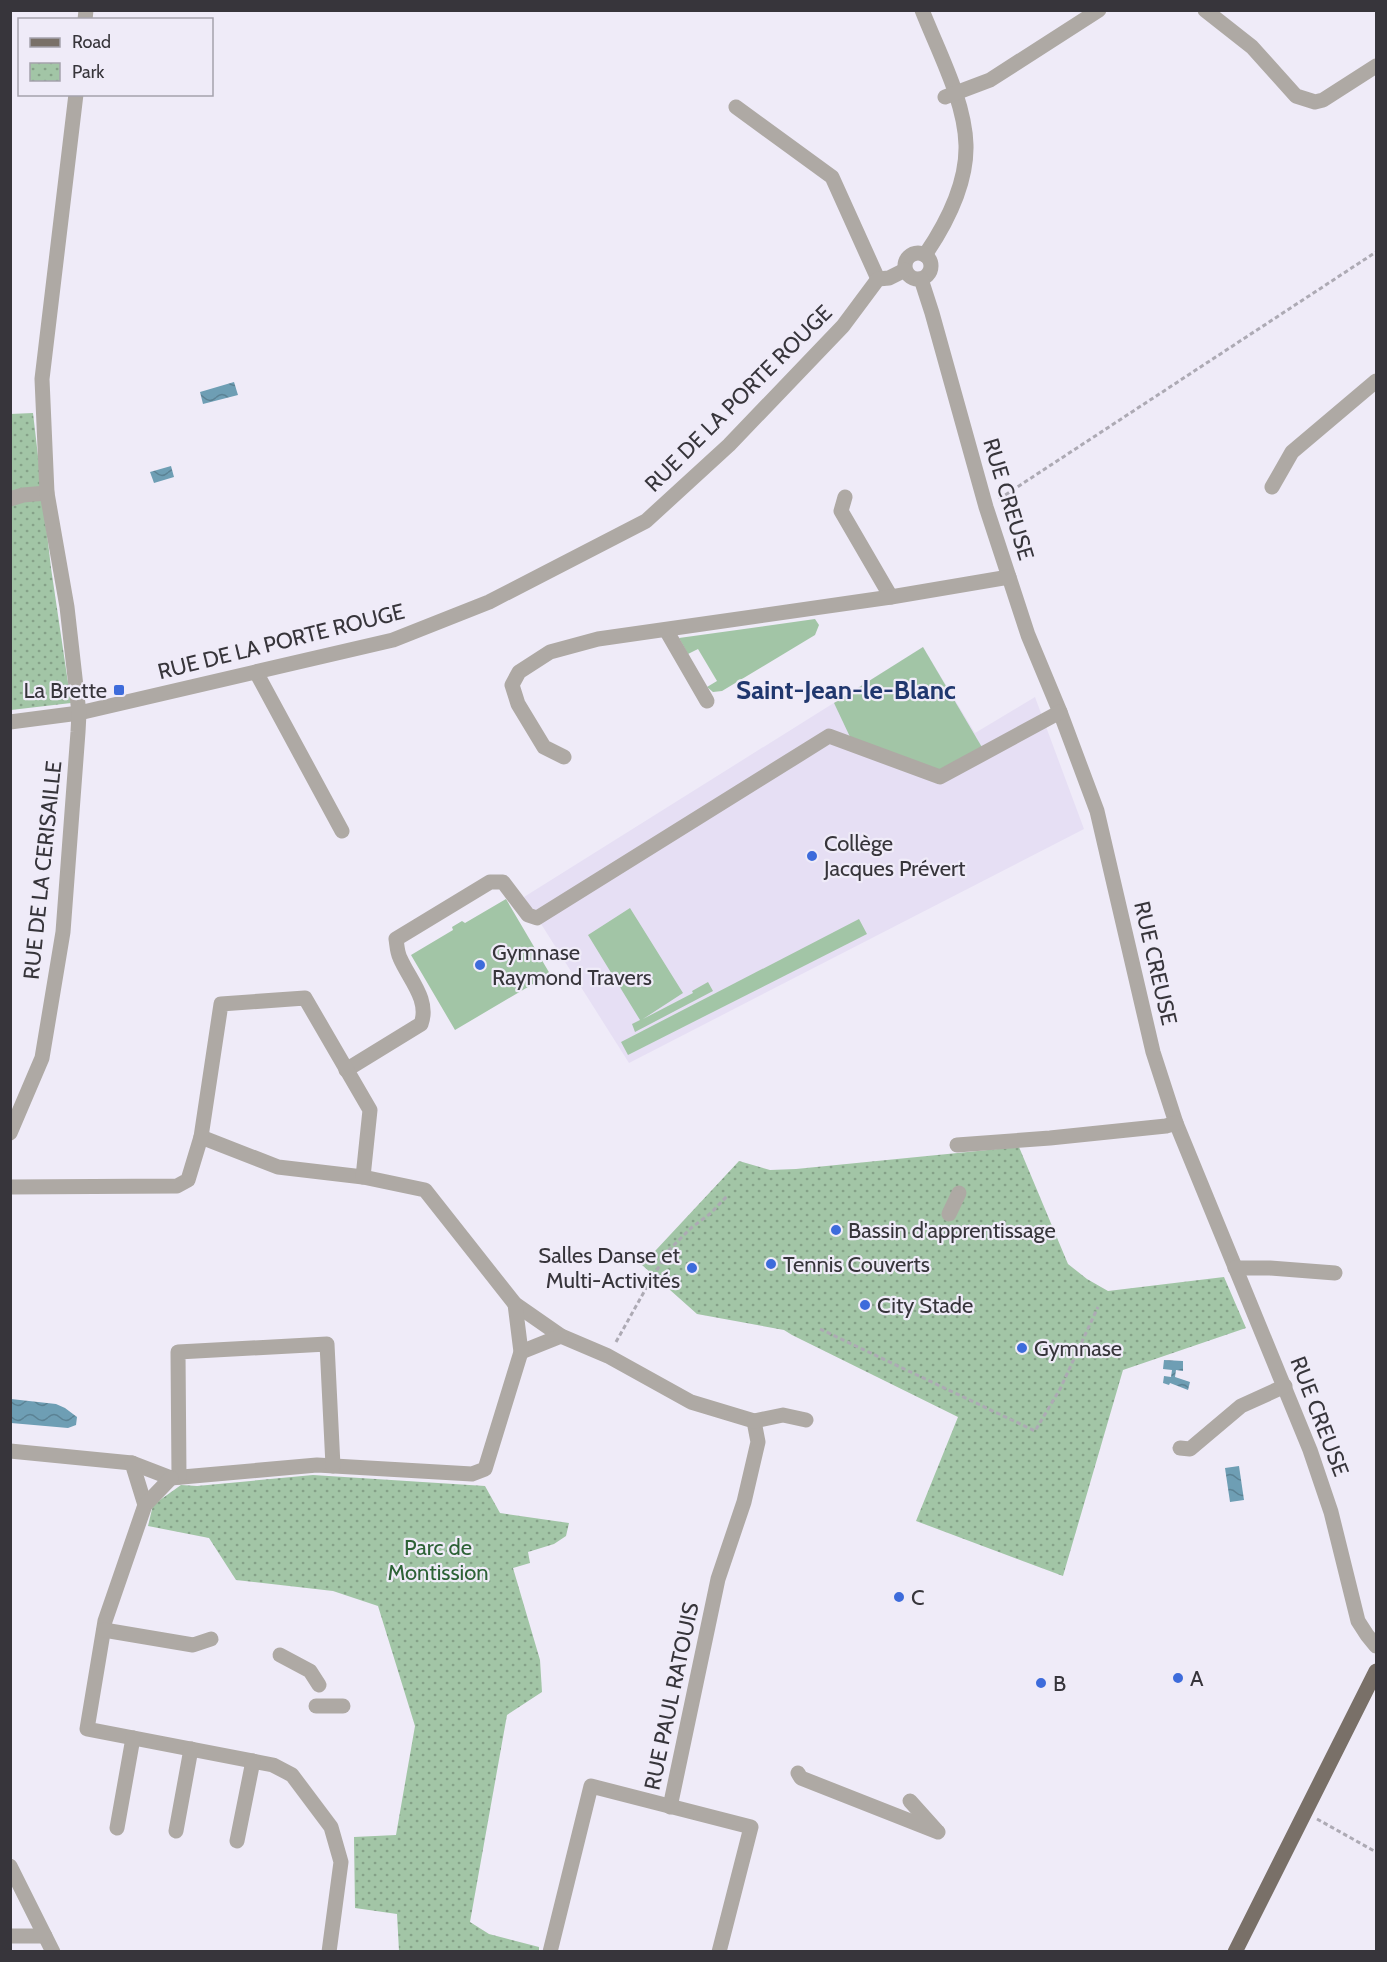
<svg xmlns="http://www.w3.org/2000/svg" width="1387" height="1962" viewBox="0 0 1387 1962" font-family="Cabin,sans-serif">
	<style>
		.built { fill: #e6dff4 }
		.green { fill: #a2c5a6 }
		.park { fill: url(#park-dots) }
		.water { fill: url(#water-waves) }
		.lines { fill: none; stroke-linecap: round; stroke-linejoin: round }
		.path { stroke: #adaab4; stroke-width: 3; stroke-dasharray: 4.5 3; stroke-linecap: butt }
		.minor { stroke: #aea9a4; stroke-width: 15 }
		.major { stroke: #797068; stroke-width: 15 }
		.poi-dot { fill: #3d6bdb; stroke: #efebf8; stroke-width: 2 }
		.labels { text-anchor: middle; stroke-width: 4.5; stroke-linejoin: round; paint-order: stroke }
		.street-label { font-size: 22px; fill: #37353b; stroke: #efebf8 }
		.poi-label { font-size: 22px; fill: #37353b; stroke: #efebf8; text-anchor: start }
		.park-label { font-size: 22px; fill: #2d6236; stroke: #efebf8 }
		.quarter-label { font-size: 26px; font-weight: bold; fill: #20376e; stroke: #efebf8 }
	</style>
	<defs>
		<pattern id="park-dots" width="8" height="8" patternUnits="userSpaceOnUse" patternTransform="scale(1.5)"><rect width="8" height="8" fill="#a2c5a6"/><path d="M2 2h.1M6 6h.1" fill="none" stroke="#85a188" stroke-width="1.8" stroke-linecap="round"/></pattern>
		<pattern id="water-waves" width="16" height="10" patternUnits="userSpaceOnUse" patternTransform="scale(1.5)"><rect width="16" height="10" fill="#6e9eb4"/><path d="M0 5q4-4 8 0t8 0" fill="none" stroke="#5b8294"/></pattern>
	</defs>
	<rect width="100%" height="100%" fill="#efebf8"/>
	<!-- built -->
	<polygon class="built" points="923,647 975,733 1035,697 1084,829 629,1063 524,897"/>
	<!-- green -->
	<g class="green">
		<polygon points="815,619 819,625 815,635 722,691 713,692 707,687 717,681 698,649 688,654 679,638"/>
		<polygon points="923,647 983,749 939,770 851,739 834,703"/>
		<polygon points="506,899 550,974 455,1030 411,955 453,930 452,927 462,921 465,923"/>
		<polygon points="630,908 683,993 643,1019 693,993 692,991 708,982 713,991 635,1032 632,1024 640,1020 588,935"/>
		<polygon points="859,919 867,934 628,1055 621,1042"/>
	</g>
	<!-- park -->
	<g class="park">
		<polygon points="33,413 51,568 71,703 11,710 10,414"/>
		<polygon points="1019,1147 1068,1264 1087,1279 1108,1291 1224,1277 1246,1328 1123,1370 1063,1576 916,1521 958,1417 792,1335 784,1330 697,1314 642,1265 739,1161 770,1170 796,1169"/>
		<polygon points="313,1475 485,1486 500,1513 569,1523 566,1536 554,1544 528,1552 530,1563 513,1568 540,1660 542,1692 507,1715 470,1922 489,1934 539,1947 539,1951 399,1951 397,1914 355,1908 354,1837 396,1835 415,1726 378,1606 333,1591 236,1580 209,1538 148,1526 153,1505 181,1485 197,1486"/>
	</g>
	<!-- water -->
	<g class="water">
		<polygon points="234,382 238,395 203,404 200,392"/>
		<polygon points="171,466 174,477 154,483 150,472"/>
		<polygon points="1164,1360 1183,1361 1183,1371 1176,1370 1175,1377 1190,1382 1188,1390 1170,1383 1169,1385 1163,1383 1164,1376 1171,1377 1172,1370 1163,1369"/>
		<polygon points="11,1399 56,1404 65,1408 77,1417 76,1425 68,1428 11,1423"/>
		<polygon points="1239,1466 1244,1500 1230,1502 1225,1468"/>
	</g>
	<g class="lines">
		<!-- path -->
		<g class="path">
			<polyline points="999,499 1376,252"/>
			<polyline points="820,1329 1035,1431 1060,1389 1098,1307"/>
			<polyline points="616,1342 649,1283 669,1250 691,1228 711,1213 728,1195"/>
			<polyline points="1317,1819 1376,1852"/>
		</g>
		<!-- minor -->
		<g class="minor">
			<path d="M922,10C938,51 965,101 966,145C967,185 946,224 925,255"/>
			<polyline points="1205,10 1252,47 1296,96 1315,102 1323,100 1376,66"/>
			<polyline points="85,20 86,10"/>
			<polyline points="945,97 990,80 1099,10"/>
			<polyline points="736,107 832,177 878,279"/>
			<circle cx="918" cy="266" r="13"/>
			<polyline points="921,279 932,313 986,507 1028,635 1060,712 1097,811 1153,1052 1176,1123 1310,1450 1331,1512 1358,1621 1367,1635 1376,1646"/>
			<polyline points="1272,487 1292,452 1376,381"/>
			<polyline points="845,497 841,511 891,597"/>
			<polyline points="10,499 23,495 47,493"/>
			<polyline points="666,630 707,701"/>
			<polyline points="256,672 342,831"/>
			<polyline points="10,722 79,713 393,640 489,602 646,521 729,445 843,326 878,279 889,278 905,270"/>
			<polyline points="564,757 544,747 518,704 512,685 519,672 550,652 598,639 891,597 1009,577"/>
			<path d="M346,1070L421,1024C430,1000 409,979 400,958C397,952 397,945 396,939L490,882H503L528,915L537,918L829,736L940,777L1060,712"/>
			<polyline points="10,1133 42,1058 63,932 78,732 79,713 67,607 47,493 42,379 76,94"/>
			<polyline points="201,1137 278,1167 363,1177 425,1190 515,1304 561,1336 608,1356 691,1402 754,1421 758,1442 744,1502 718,1579 670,1807"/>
			<polyline points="957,1145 1050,1138 1166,1126 1176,1123"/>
			<polyline points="10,1187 177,1186 188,1180 201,1137 221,1004 305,998 370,1110 363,1177"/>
			<polyline points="949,1214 959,1193"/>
			<polyline points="1235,1268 1270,1268 1335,1273"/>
			<polyline points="521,1352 561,1336"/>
			<polyline points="754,1421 783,1415 806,1420"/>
			<polyline points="1180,1448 1190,1449 1241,1406 1285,1386"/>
			<polyline points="10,1451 132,1463 171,1478 317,1465 472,1474 485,1469 521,1352 515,1304"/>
			<polyline points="132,1463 145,1505"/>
			<polyline points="179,1477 178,1352 327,1344 333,1466"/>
			<polyline points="171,1478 145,1505 105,1621 87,1729 273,1765 292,1775 331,1827 341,1862 329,1952"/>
			<polyline points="104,1630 193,1645 211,1639"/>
			<polyline points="280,1655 310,1671 319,1685"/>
			<polyline points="316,1706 343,1706"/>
			<polyline points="798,1773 801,1778 938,1832"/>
			<polyline points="910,1801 936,1830"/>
			<polyline points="117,1828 133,1738"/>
			<polyline points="176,1831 191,1749"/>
			<polyline points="237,1841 253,1761"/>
			<polyline points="10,1866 53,1952"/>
			<polyline points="10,1936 45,1936"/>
			<polyline points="550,1952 591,1786 751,1827 719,1952"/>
		</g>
		<!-- major -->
		<polyline class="major" points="1235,1952 1376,1671"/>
	</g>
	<!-- markers -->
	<g class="poi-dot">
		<rect x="113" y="684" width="12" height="12" rx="3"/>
		<circle cx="812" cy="856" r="6"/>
		<circle cx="480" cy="965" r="6"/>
		<circle cx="836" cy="1230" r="6"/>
		<circle cx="771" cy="1264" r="6"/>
		<circle cx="692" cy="1268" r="6"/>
		<circle cx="865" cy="1305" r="6"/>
		<circle cx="1022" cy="1348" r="6"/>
		<circle cx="899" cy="1597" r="6"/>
		<circle cx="1178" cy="1678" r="6"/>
		<circle cx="1041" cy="1683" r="6"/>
	</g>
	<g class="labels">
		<!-- street labels -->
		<g class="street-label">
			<text transform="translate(738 398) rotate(-45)" y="8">RUE DE LA PORTE ROUGE</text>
			<text transform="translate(1009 499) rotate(73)" y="8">RUE CREUSE</text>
			<text transform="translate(281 641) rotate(-14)" y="8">RUE DE LA PORTE ROUGE</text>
			<text transform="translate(42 870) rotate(-84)" y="8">RUE DE LA CERISAILLE</text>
			<text transform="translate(1156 963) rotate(77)" y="8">RUE CREUSE</text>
			<text transform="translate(1320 1416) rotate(69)" y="8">RUE CREUSE</text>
			<text transform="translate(671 1696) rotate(-78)" y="8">RUE PAUL RATOUIS</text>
		</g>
		<!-- poi labels -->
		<g class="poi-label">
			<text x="107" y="698" text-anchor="end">La Brette</text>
			<text x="824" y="851">Collège<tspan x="824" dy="25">Jacques Prévert</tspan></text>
			<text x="492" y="960">Gymnase<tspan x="492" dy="25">Raymond Travers</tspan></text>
			<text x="848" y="1238">Bassin d'apprentissage</text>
			<text x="680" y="1263" text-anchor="end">Salles Danse et<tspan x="680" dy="25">Multi-Activités</tspan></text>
			<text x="783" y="1272">Tennis Couverts</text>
			<text x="877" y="1313">City Stade</text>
			<text x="1034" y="1356">Gymnase</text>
			<text x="911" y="1605">C</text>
			<text x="1190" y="1686">A</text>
			<text x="1053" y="1691">B</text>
		</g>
		<!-- park labels -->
		<g class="park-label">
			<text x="438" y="1555">Parc de<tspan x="438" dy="25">Montission</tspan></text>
		</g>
		<!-- quarter labels -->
		<g class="quarter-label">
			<text x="846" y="699">Saint-Jean-le-Blanc</text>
		</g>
	</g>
	<!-- border -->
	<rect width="1387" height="1962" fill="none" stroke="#37353b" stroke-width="24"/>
	<!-- legend -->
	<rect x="18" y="18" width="195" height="78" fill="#efebf8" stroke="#a5a2ac" stroke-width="1.5"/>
	<rect x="30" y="38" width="30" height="9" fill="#797068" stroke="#a5a2ac" stroke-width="1.5"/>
	<text x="72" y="48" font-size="18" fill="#37353b">Road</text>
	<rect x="30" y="63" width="30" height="18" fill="url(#park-dots)" stroke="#a5a2ac" stroke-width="1.5"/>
	<text x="72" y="78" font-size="18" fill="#37353b">Park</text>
</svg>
